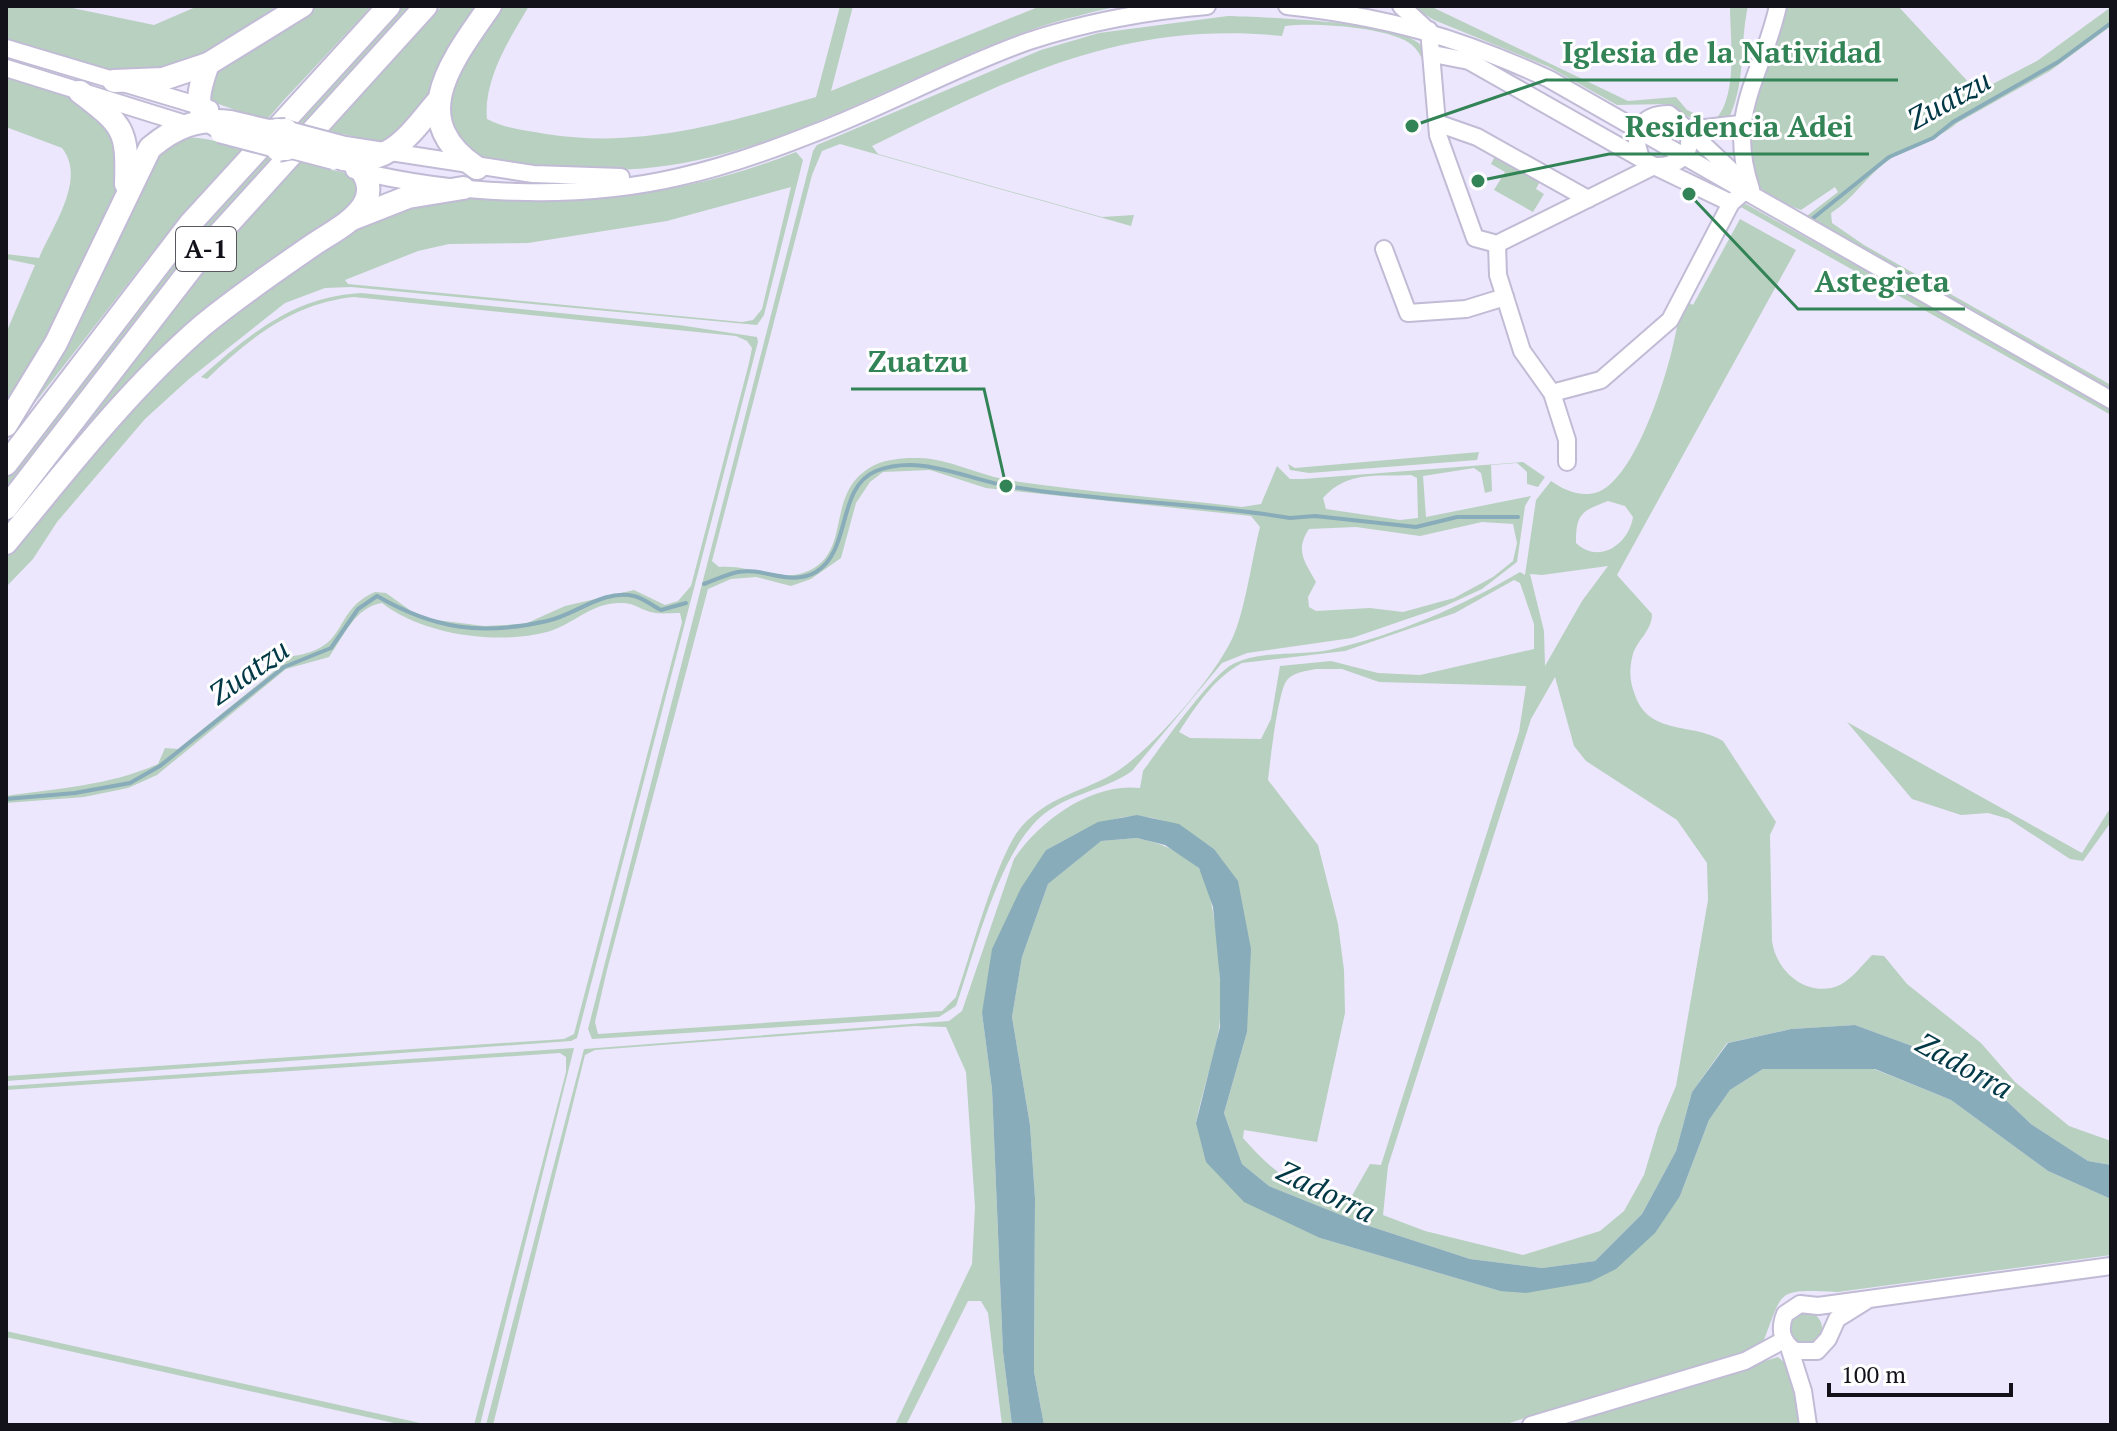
<svg xmlns="http://www.w3.org/2000/svg" width="2117" height="1431" viewBox="0 0 2117 1431" font-family="'PT Serif',serif">
	<style>
		.green { fill: #b8d0bf; fill-rule: evenodd }
		.water { fill: #88acb9 }
		.lines { fill: none; stroke-linecap: round; stroke-linejoin: round }
		.stream { stroke: #88acb9; stroke-width: 4 }
		.minor-casing { stroke: #c1bbd5; stroke-width: 20 }
		.highway-casing { stroke: #c1bbd5; stroke-width: 26 }
		.minor { stroke: #fff; stroke-width: 16 }
		.highway { stroke: #fff; stroke-width: 22 }
		.minor-bridge-casing { stroke: #c1bbd5; stroke-width: 20; stroke-linecap: butt }
		.highway-bridge-casing { stroke: #c1bbd5; stroke-width: 26; stroke-linecap: butt }
		.minor-bridge { stroke: #fff; stroke-width: 16 }
		.highway-bridge { stroke: #fff; stroke-width: 22 }
		.labels { text-anchor: middle; stroke-width: 6; stroke-linejoin: round; paint-order: stroke }
		.shield { fill: #fff; stroke: #5a585f; stroke-width: 2 }
		.shield-label { font-size: 26px; font-weight: bold; fill: #13111a }
		.water-label { font-size: 30px; font-style: italic; fill: #003846; stroke: #fff }
		.leader { fill: none; stroke: #328355; stroke-width: 3 }
		.callout-dot { fill: #328355; stroke: #fff; stroke-width: 3 }
		.callout-label { font-size: 30px; text-anchor: middle; font-weight: bold; fill: #328355; stroke: #fff; stroke-width: 6; stroke-linejoin: round; paint-order: stroke }
	</style>
	<rect width="100%" height="100%" fill="#ece7fd"/>
	<!-- green -->
	<g class="green">
		<path d="M6,6H63L154,25L198,6H289C259,25 196,67 163,71C109,77 56,56 6,40Z"/>
		<path d="M310,6H372L283,101L151,254L19,423L143,173C171,137 179,132 223,143L241,112L210,101L206,95L213,71Z"/>
		<path d="M402,6H414L329,94L243,192L6,493V479C129,315 256,151 402,6Z"/>
		<path d="M442,6H483L425,104L388,146L359,142V138L343,134L323,168L356,175C362,189 357,199 350,211L268,265L24,510L20,507L227,239L344,109Z"/>
		<path d="M500,6H529C510,38 483,80 487,119C506,129 525,130 546,134C641,149 726,123 816,97L840,6H853L831,91L1038,7L1119,6C1083,14 1048,23 1014,36C897,81 783,152 656,167C608,173 559,169 511,164C478,160 439,140 446,101C451,73 485,31 500,6Z"/>
		<path d="M1410,6H1430L1628,101L1676,97L1687,110L1713,122C1739,98 1730,39 1730,6H1748C1739,46 1747,83 1727,122L1703,125L1666,104L1617,105L1549,67L1434,20Z"/>
		<path d="M1784,6H1898L1972,86L1981,90L2037,61L2111,7V26L2050,71L1957,123C1935,142 1908,146 1886,162C1865,178 1853,199 1831,213L1832,223L1864,245L2111,385V393L1803,219L1838,192L1835,187L1801,210C1782,202 1761,195 1751,175C1735,140 1776,47 1784,6Z"/>
		<path d="M1228,16C1259,17 1410,21 1423,48C1427,56 1426,71 1427,79L1422,84L1426,78C1424,64 1423,55 1412,45C1392,27 1312,22 1285,26L1282,36C1123,20 1011,78 872,146L878,154L1102,217L1134,215L1131,226L840,144L822,151L812,175L712,561L719,567C746,564 779,581 803,573C857,555 820,490 877,464C891,458 915,457 931,459C958,463 985,477 1013,481C1089,492 1166,498 1242,507L1261,504L1277,466L1290,479H1303L1523,462L1545,477L1538,487L1527,484V472L1517,463L1491,465L1492,491L1485,493L1481,473L1474,468L1423,476L1426,517L1531,496L1525,506L1517,562L1482,589L1445,606L1352,638L1247,653L1222,663L1132,771C1105,790 1071,793 1044,814C1000,849 975,951 956,1006L939,1017L592,1039L588,1029L813,151L817,145L1041,50L1099,33ZM930,470L986,488L1251,516L1260,527C1252,558 1245,612 1232,639C1214,677 1159,740 1126,765C1091,792 1054,791 1022,826C997,854 970,958 956,997L942,1011L598,1034L595,1022L607,970L708,589L731,579L756,577L791,586L811,579L841,558L856,503L870,482L883,472ZM1411,475L1417,478L1418,518L1400,520L1326,509L1323,498C1348,470 1376,477 1411,475ZM1482,522L1513,524L1517,543L1513,561L1493,577L1454,598L1403,612L1370,608L1316,611L1309,607L1308,597L1316,582C1304,561 1295,550 1309,529L1356,527L1420,536Z"/>
		<path d="M6,75L89,104L106,123L122,166L117,193L56,326L6,411V333L35,265L6,259V254L39,258C52,227 87,179 62,148L6,127Z"/>
		<path d="M796,152L803,160L764,315L757,325L351,287L325,288L285,303L189,379L145,419L57,522L33,559L6,587V557C103,437 206,312 342,237C367,223 393,209 420,203C478,189 542,197 602,195C668,194 735,176 796,152ZM791,187L762,309L753,320L742,322L348,284L345,280L418,251L449,244L528,243L667,221Z"/>
		<polygon points="1495,156 1540,181 1536,189 1544,194 1533,212 1494,190 1505,172 1491,164"/>
		<polygon points="1746,204 2111,407 2111,415 1739,206"/>
		<path d="M1740,219L1796,250L1617,575L1652,614C1652,632 1635,641 1632,658C1629,672 1630,682 1635,695C1649,736 1692,722 1723,741L1776,822L1770,835L1772,941C1776,972 1808,999 1840,985C1852,979 1863,964 1872,955L1884,956L1907,984L1981,1043L2015,1082L2069,1126L2111,1141V1165L2088,1161L2031,1124L1972,1068L1855,1025L1791,1029L1727,1043L1692,1092L1676,1151L1642,1214L1595,1261L1542,1268L1470,1259L1366,1225L1269,1186L1242,1164L1224,1113L1247,1032L1214,849C1144,799 1116,812 1046,850L982,1013L992,1089L1003,1352L1012,1425H1002L988,1313L981,1301H968L906,1425H895L972,1264L975,1207L966,1072L946,1027L915,1026L595,1050L585,1055L493,1425H486L584,1049L949,1021L962,1011L1014,859C1039,821 1092,782 1140,788L1143,771C1161,747 1210,676 1233,664C1261,650 1299,656 1329,650C1396,635 1461,607 1520,572L1525,575L1536,500L1551,481C1564,490 1581,498 1598,492C1635,478 1666,379 1674,341C1678,326 1677,315 1686,301L1693,305ZM1608,501L1625,506L1633,517C1629,544 1599,565 1576,543C1576,513 1582,511 1608,501ZM1608,566L1582,601L1545,666L1544,631L1530,574L1542,575ZM1514,580L1520,583L1534,624V649L1420,675L1378,673L1331,661L1280,666L1271,719L1261,739L1190,738L1179,732C1196,706 1214,678 1242,663L1345,651L1455,613ZM1316,669H1342L1379,682L1526,686L1519,732L1381,1165L1370,1164L1349,1201C1296,1186 1280,1180 1243,1138L1244,1130L1317,1142L1345,1013L1344,970L1338,924L1318,845L1268,780C1270,763 1278,690 1287,680C1294,672 1306,671 1316,669ZM1555,677L1574,746L1586,761L1677,820L1707,863L1708,900L1676,1086L1658,1128L1644,1175L1624,1211L1600,1231L1523,1255L1425,1231L1383,1215L1388,1166L1531,719Z"/>
		<path d="M361,293L679,325L757,337L758,342L577,1038L571,1041L6,1081V1076L564,1039L574,1034L682,622L680,613C672,613 663,614 655,613C635,609 636,600 609,604C587,608 569,626 547,632C497,645 423,635 382,603C355,607 344,636 329,657L286,669L157,775L128,788L84,797L6,803V796C59,788 108,786 158,764L165,748L178,749L293,656C351,648 331,611 375,592L386,593L421,618L484,626L525,624L565,606L634,590L665,605L678,601L691,586L749,363L752,348L747,341L736,336L354,297C293,303 250,338 207,379L201,377C250,334 293,297 361,293Z"/>
		<polygon points="1479,452 1477,460 1309,473 1290,470 1288,464 1295,468"/>
		<polygon points="1847,722 2082,853 2111,807 2111,822 2083,861 2070,859 2009,819 1988,813 1961,815 1912,799"/>
		<path d="M1137,838C1159,843 1180,850 1197,866C1217,886 1224,999 1219,1028C1214,1060 1202,1091 1196,1123L1320,1238L1500,1291L1590,1282L1680,1196L1709,1120L1730,1090L1763,1069H1874L1951,1100L2048,1171L2111,1199V1255L1838,1292C1772,1289 1785,1290 1761,1347L1731,1360L1612,1391L1503,1425H1044L1034,1372L1035,1198L1030,1125L1012,1017L1022,957L1048,884L1100,841Z"/>
		<polygon points="574,1048 480,1425 474,1425 566,1072 566,1057 560,1053 6,1090 6,1086"/>
		<circle cx="1806" cy="1328" r="16"/>
		<polygon points="6,1331 429,1425 403,1425 6,1337"/>
		<polygon points="1778,1357 1795,1371 1800,1425 1561,1425"/>
	</g>
	<!-- water -->
	<polygon class="water" points="1137,815 1179,824 1214,849 1238,881 1251,949 1247,1032 1224,1113 1242,1164 1269,1186 1366,1225 1470,1259 1542,1268 1595,1261 1642,1214 1676,1151 1692,1092 1728,1043 1791,1029 1855,1025 1972,1068 2031,1124 2088,1161 2111,1165 2111,1199 2048,1171 1951,1100 1875,1069 1763,1069 1730,1090 1709,1120 1680,1196 1655,1233 1616,1269 1590,1282 1526,1293 1500,1291 1320,1238 1244,1202 1206,1162 1196,1123 1220,1027 1220,980 1213,907 1199,868 1165,845 1137,838 1101,841 1048,884 1022,957 1012,1017 1030,1125 1035,1198 1034,1372 1044,1425 1012,1425 1003,1352 992,1089 982,1013 992,949 1021,888 1046,850 1098,822"/>
	<g class="lines">
		<!-- stream -->
		<g class="stream">
			<polyline points="1812,219 1889,157 1933,138 1953,122 2058,62 2111,23"/>
			<path d="M704,584C715,580 727,574 738,572C764,567 790,587 816,572C852,550 836,488 876,471C920,454 964,478 1007,486C1100,502 1196,502 1290,518L1315,516L1416,527L1457,517H1518"/>
			<path d="M6,799L75,793L130,783L160,766L284,667L331,648L358,609L377,596C434,629 481,636 547,621C576,615 602,589 634,596C643,598 653,606 661,610L686,603"/>
		</g>
		<!-- minor casing -->
		<g class="minor-casing">
			<g id="minor">
				<path d="M1287,6C1388,17 1457,37 1549,79L2111,400"/>
				<polyline points="1401,6 1424,27"/>
				<path d="M1429,30L1438,135L1475,238L1497,244L1654,166C1678,167 1694,155 1688,130L1669,114C1643,114 1631,131 1640,155"/>
				<polyline points="6,48 210,109"/>
				<polyline points="1433,54 1469,61 1654,166 1731,203"/>
				<polyline points="6,68 192,126"/>
				<polyline points="1437,123 1477,137 1588,199"/>
				<polyline points="1688,130 1750,188"/>
				<polyline points="1688,130 1740,124"/>
				<polyline points="345,145 533,174 621,177"/>
				<path d="M354,170C457,195 576,201 679,177C724,167 769,151 812,134C886,106 955,67 1029,41C1087,22 1146,11 1207,6"/>
				<path d="M1751,189C1725,112 1762,78 1778,6"/>
				<polyline points="1497,244 1498,275 1522,351 1552,393 1567,440 1567,462"/>
				<polyline points="1384,249 1408,313 1466,309 1505,297"/>
				<polyline points="1552,393 1601,380 1670,320 1731,203 1739,196"/>
				<path d="M1869,1299L1837,1319L1828,1339L1817,1351H1795C1781,1341 1779,1329 1785,1314L1800,1304L1818,1306L2111,1266"/>
				<polyline points="1789,1347 1803,1391 1808,1425"/>
				<polyline points="1531,1425 1745,1361 1784,1340"/>
			</g>
		</g>
		<!-- highway casing -->
		<g class="highway-casing">
			<g id="highway">
				<path d="M208,64C200,87 190,111 216,125"/>
				<polyline points="114,81 163,79 208,64 302,6"/>
				<path d="M80,92C123,125 128,129 126,184"/>
				<path d="M343,159C392,166 411,132 438,101"/>
				<path d="M477,168C404,119 452,61 490,6"/>
				<polyline points="352,219 408,197 463,188"/>
				<path d="M6,425L56,343L150,148C175,127 197,118 230,122"/>
				<polyline points="6,464 190,224 389,6"/>
				<polyline points="6,508 210,244 426,6"/>
				<path d="M6,543C68,468 128,390 202,326C237,297 274,272 310,247C327,235 352,223 363,206C378,182 358,163 340,152"/>
			</g>
		</g>
		<!-- minor -->
		<use href="#minor" class="minor"/>
		<!-- highway -->
		<use href="#highway" class="highway"/>
		<!-- minor-bridge casing -->
		<g class="minor-bridge-casing">
			<g id="minor-bridge">
				<polyline points="277,127 345,145"/>
				<polyline points="219,134 287,152"/>
			</g>
		</g>
		<!-- highway-bridge casing -->
		<g class="highway-bridge-casing">
			<g id="highway-bridge">
				<polyline points="230,122 268,131 286,130"/>
				<polyline points="278,150 292,147 334,158"/>
			</g>
		</g>
		<!-- minor-bridge -->
		<use href="#minor-bridge" class="minor-bridge"/>
		<!-- highway-bridge -->
		<use href="#highway-bridge" class="highway-bridge"/>
	</g>
	<g class="labels">
		<!-- shield labels -->
		<rect class="shield" x="176" y="227" width="60" height="44" rx="6"/>
		<g class="shield-label">
			<text x="206" y="258">A-1</text>
		</g>
		<!-- water labels -->
		<g class="water-label">
			<text transform="translate(1949 100) rotate(-29)" y="10">Zuatzu</text>
			<text transform="translate(249 672) rotate(-35)" y="10">Zuatzu</text>
			<text transform="translate(1964 1066) rotate(29)" y="10">Zadorra</text>
			<text transform="translate(1326 1192) rotate(26)" y="10">Zadorra</text>
		</g>
	</g>
	<!-- callouts -->
	<path class="leader" d="M1412 126L1546 80H1898M1478 181L1609 154H1869M1689 194L1798 309H1965M1006 486L984 389H851"/>
	<g class="callout-dot">
		<circle cx="1412" cy="126" r="8"/>
		<circle cx="1478" cy="181" r="8"/>
		<circle cx="1689" cy="194" r="8"/>
		<circle cx="1006" cy="486" r="8"/>
	</g>
	<g class="callout-label">
		<text x="1722" y="63">Iglesia de la Natividad</text>
		<text x="1739" y="137">Residencia Adei</text>
		<text x="1882" y="292">Astegieta</text>
		<text x="918" y="372">Zuatzu</text>
	</g>
	<!-- border -->
	<rect width="2117" height="1431" fill="none" stroke="#13111a" stroke-width="16"/>
	<!-- scale -->
	<path d="M1829 1383v12h182v-12" fill="none" stroke="#13111a" stroke-width="4"/>
	<text x="1841" y="1383" font-size="24" fill="#13111a" stroke="#ffffff" stroke-width="6" paint-order="stroke">100 m</text>
</svg>
